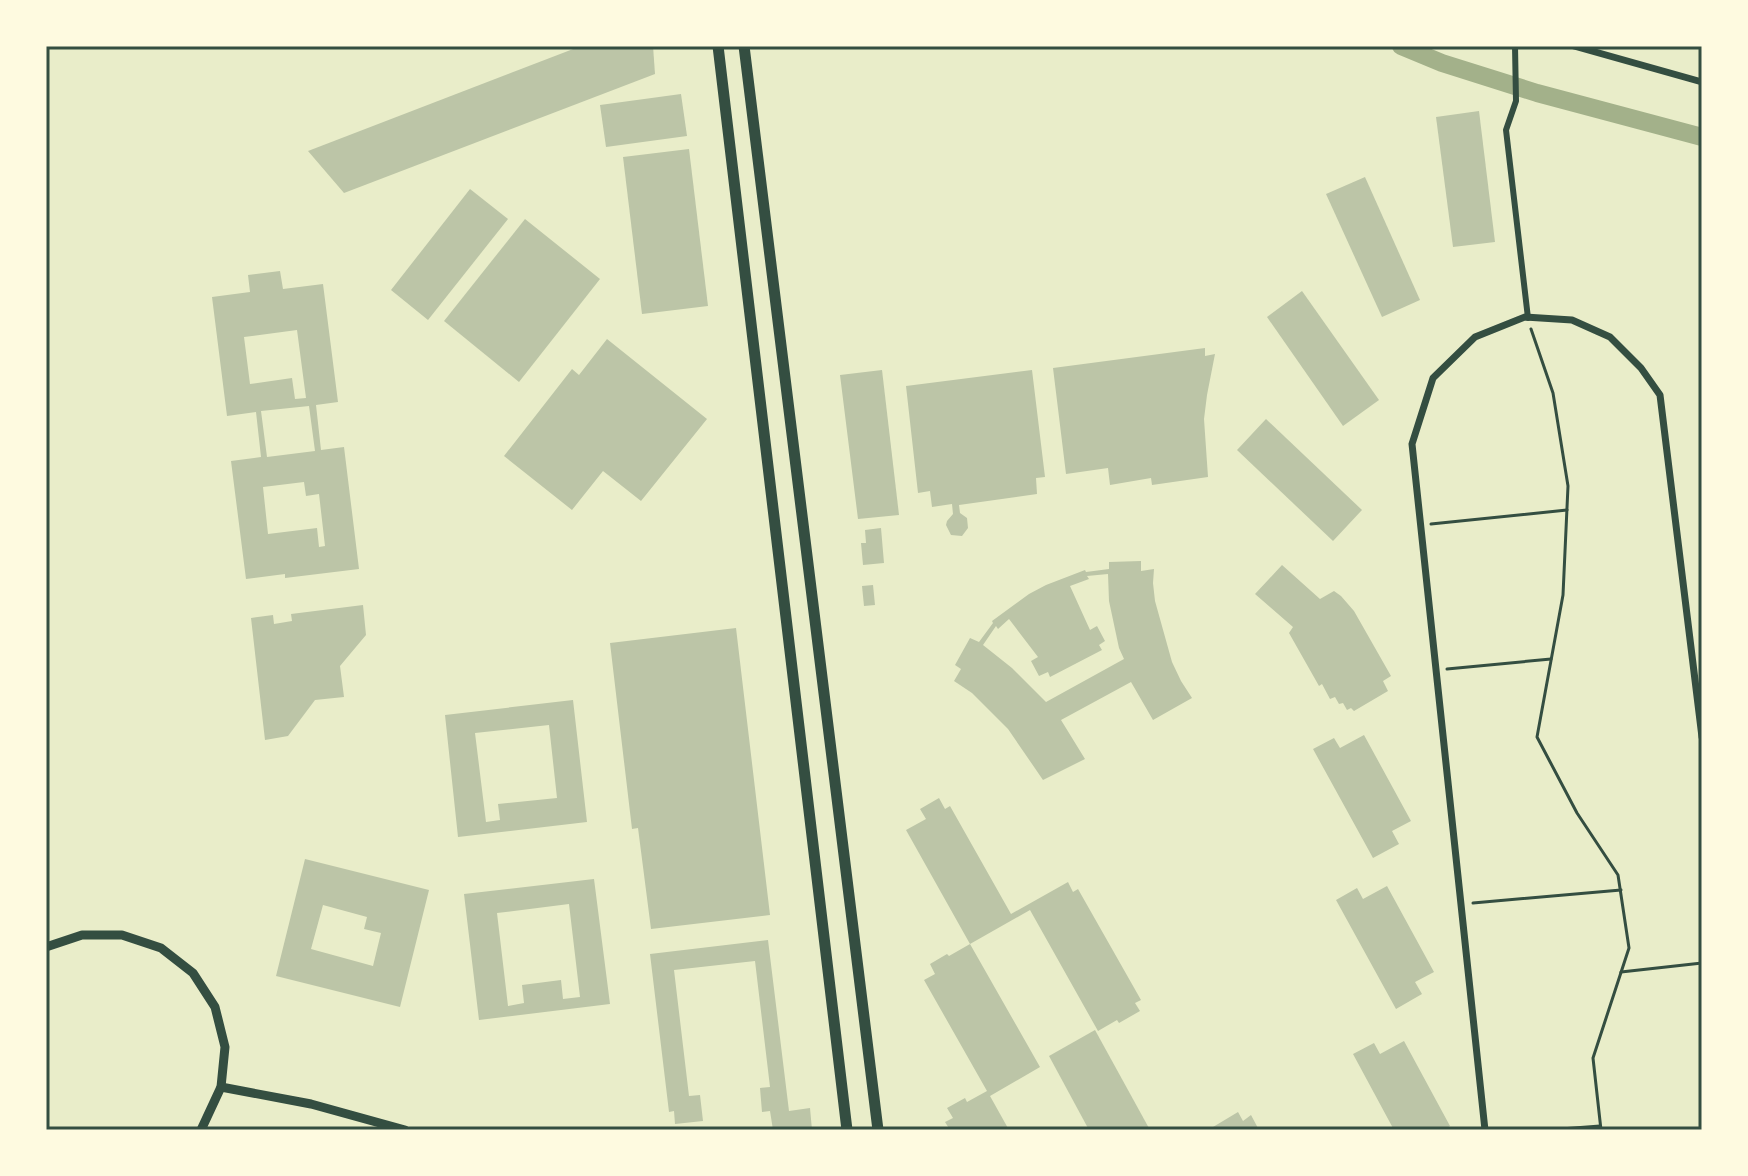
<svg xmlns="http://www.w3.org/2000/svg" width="1748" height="1176" viewBox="0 0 1748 1176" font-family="Poppins,sans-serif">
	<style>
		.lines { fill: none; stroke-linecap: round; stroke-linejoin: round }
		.canal { stroke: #a3b18a; stroke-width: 18 }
		.building { fill: #bcc5a7; fill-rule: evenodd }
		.path { stroke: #344e41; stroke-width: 3 }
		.pedestrian { stroke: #344e41; stroke-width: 6 }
		.minor { stroke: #344e41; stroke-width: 7 }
		.tertiary { stroke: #344e41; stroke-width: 9 }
		.secondary { stroke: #344e41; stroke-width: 11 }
		.neatline { fill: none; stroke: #344e41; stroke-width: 3 }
	</style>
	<rect width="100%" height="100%" fill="#e9edc9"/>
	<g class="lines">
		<!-- canal -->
		<polyline class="canal" points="1401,46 1442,63 1537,93 1702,137"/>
	</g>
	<!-- building -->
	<g class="building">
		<polygon points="581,46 653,46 655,74 344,193 308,151"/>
		<polygon points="681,94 687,136 606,147 600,105"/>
		<polygon points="1479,111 1495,242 1453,247 1436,117"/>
		<polygon points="689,149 708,306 642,314 623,157"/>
		<polygon points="1365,177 1420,300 1382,317 1326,194"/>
		<polygon points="470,189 508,219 428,320 391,290"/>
		<polygon points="525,219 600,279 519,382 444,321"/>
		<path d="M280,271L283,289L323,284L338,402L316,405L321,450L344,447L359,569L285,578V574L246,579L231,461L261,457L256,412L227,416L212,297L250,292L248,275ZM297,330L306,398L295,399L292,378L250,384L244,337ZM309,406L315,451L267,457L261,411ZM304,482L306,496L319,494L325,546L319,547L317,528L268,534L263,487Z"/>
		<polygon points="1302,291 1379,400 1343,426 1267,317"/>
		<polygon points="607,339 707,419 641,501 603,471 572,510 504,456 572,369 579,375"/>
		<polygon points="1205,348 1205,356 1215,354 1207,395 1204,419 1208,477 1152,485 1151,478 1110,485 1108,468 1066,474 1053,368"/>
		<polygon points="882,370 899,515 858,519 840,375"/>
		<polygon points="1032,370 1045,477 1036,478 1037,494 959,505 960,513 967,518 968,528 962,536 951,535 946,525 947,521 953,514 952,504 932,507 930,491 918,493 906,386"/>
		<polygon points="1266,419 1362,510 1333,541 1237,450"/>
		<polygon points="881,528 884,563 863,565 861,543 866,543 865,530"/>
		<path d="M1141,561V571L1154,569L1153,583L1155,601L1172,662L1181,681L1192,698L1153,720L1131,682L1061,720L1085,759L1043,780L1008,729L972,693L954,681L961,669L955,665L970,638L979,642L993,623L992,621L1029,594L1046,585L1085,570L1086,572L1109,569V562ZM1108,574L1109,601L1119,648L1124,659L1046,702L1012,668L983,645L996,626L998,629L1009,619L1038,657L1031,661L1039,676L1048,672L1050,677L1102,650L1099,645L1105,641L1097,626L1090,630L1070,586L1089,579L1087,576Z"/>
		<polygon points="1282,565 1320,599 1334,591 1341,596 1354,611 1391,676 1383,681 1388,691 1354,711 1351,708 1347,710 1343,703 1339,704 1335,697 1330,699 1322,684 1319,686 1289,633 1293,627 1255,594"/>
		<polygon points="873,585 875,605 864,606 862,586"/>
		<polygon points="363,605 366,635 340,666 344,697 315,700 288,736 265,740 251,618 273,615 274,624 292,621 291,614"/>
		<polygon points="736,628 770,915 651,929 638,828 632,829 610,643"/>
		<path d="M573,700L587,822L458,837L445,715ZM549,725L557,798L498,804L500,820L486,822L475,733Z"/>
		<polygon points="1364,735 1411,821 1392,831 1399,844 1373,858 1313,749 1334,738 1340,748"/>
		<polygon points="939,798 945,809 950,806 1011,914 1068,882 1073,892 1078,889 1141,1000 1135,1003 1140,1011 1119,1023 1117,1020 1098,1031 1030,910 970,944 906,830 926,819 920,809"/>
		<path d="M305,859L429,890L400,1007L276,976ZM323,905L367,917L364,929L381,933L373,966L311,949Z"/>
		<path d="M594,879L610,1004L479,1020L464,894ZM569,904L580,997L563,999L561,980L522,985L524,1003L508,1006L497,913Z"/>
		<polygon points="1387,886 1434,972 1415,982 1422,994 1396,1009 1336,900 1357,888 1363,899"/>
		<polygon points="768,940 789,1111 810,1108 812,1130 773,1130 770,1111 762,1112 760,1088 770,1087 755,961 674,970 689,1096 700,1095 703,1121 675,1124 674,1111 669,1112 650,954"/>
		<polygon points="970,944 1040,1067 990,1096 1009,1130 950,1130 945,1122 953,1118 947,1108 965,1098 967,1102 987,1091 924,980 935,974 930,964 947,954 949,956"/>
		<polygon points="1095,1030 1150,1130 1089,1130 1049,1056"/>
		<polygon points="1404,1041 1450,1126 1444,1130 1394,1130 1353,1054 1374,1043 1380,1054"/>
		<polygon points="1238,1112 1243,1121 1251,1115 1259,1130 1208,1130"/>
	</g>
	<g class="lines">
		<!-- path -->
		<g class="path">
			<polyline points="1531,329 1553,393 1568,486 1563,595 1537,737 1577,813 1618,875 1629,948 1593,1058 1601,1130"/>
			<polyline points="1431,524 1567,510"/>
			<polyline points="1447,669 1551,659"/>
			<polyline points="1473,903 1621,890"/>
			<polyline points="1621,972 1702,963"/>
			<polyline points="1548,1130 1600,1126"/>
		</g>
		<!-- pedestrian -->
		<polyline class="pedestrian" points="1515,46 1516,101 1506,130 1528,318"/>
		<!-- minor -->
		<g class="minor">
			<polyline points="1574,46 1702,82"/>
			<polyline points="1485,1130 1412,444 1433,378 1475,337 1525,317 1572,320 1610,337 1641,368 1660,395 1702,737"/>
		</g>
		<!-- tertiary -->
		<g class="tertiary">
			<polyline points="46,947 82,935 122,935 161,948 193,973 215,1007 225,1047 221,1087 201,1130"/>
			<polyline points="221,1087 311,1104 405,1130"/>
		</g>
		<!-- secondary -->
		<g class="secondary">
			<polyline points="718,46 847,1130"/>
			<polyline points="744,46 878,1130"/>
		</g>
	</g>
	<!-- border -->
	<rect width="1748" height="1176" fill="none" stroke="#fefae0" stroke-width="96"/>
	<rect x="48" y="48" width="1652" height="1080" class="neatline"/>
</svg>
